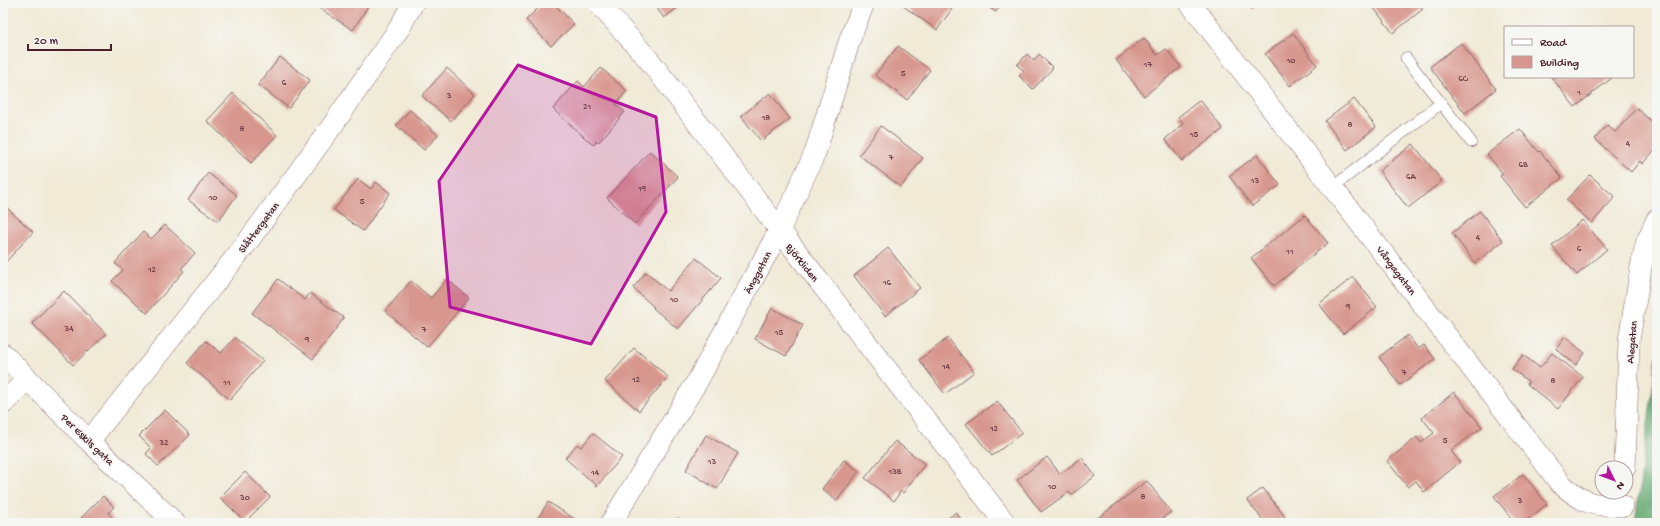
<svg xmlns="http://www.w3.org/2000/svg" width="1660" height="526" viewBox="0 0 1660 526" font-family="'Gochi Hand',sans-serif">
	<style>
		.forest { fill: #67ac72; stroke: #58664e }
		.building { fill: #d8978e }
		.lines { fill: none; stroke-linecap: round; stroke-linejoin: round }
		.lane-casing { stroke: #846667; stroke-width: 12 }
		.street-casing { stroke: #846667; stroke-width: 22 }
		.lane { stroke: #fff; stroke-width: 11 }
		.street { stroke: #fff; stroke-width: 21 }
		.marked { fill: #b5179e; fill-opacity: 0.2; stroke: #b5179e; stroke-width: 3; stroke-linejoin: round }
		.labels { text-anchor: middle; stroke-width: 3.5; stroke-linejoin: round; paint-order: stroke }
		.number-label { font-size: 9px; fill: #6e3d44 }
		.street-label { font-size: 11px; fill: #4a1f2b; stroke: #f6f6f2 }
	</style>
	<rect width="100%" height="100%" fill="#f6f6f2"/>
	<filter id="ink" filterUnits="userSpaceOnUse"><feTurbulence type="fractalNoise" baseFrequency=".025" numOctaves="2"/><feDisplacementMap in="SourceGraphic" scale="8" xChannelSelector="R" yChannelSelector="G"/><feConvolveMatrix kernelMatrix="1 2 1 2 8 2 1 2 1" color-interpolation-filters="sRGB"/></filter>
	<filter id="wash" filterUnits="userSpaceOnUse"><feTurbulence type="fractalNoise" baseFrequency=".012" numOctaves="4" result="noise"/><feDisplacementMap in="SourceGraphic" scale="16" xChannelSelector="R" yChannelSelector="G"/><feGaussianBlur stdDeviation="0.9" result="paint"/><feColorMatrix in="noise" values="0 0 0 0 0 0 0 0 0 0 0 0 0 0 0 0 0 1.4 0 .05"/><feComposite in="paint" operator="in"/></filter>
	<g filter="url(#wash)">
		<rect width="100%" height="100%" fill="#f0ead7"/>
		<!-- forest -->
		<polygon class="forest" points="1657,356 1657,523 1635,523"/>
		<g id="blocks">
			<!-- building -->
			<g class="building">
				<polygon points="311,3 370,3 353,30"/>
				<polygon points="543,3 553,3 574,24 551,46 526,20"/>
				<polygon points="653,3 684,3 664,18"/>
				<polygon points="899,3 956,3 937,30"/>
				<polygon points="982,3 1002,3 996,12"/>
				<polygon points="1248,3 1259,3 1252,9"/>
				<polygon points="1370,3 1418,3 1423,9 1393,33"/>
				<polygon points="1293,33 1317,65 1290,86 1265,54"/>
				<polygon points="1144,38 1157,55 1166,49 1181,67 1144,96 1116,60"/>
				<polygon points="1461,43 1496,89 1465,113 1430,67"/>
				<polygon points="898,46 930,70 907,100 875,75"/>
				<polygon points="1027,54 1034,61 1039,54 1053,68 1033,89 1019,76 1024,71 1017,65"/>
				<polygon points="280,57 310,80 289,108 258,85"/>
				<polygon points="447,68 475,94 451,121 422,96"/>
				<polygon points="601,68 627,91 616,104 625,112 599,142 598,140 593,145 553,109 578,81 584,87"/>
				<polygon points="1551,77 1613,77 1575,107"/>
				<polygon points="233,93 277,135 251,163 207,121"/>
				<polygon points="770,93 790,119 761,141 741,116"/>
				<polygon points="1354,99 1376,127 1347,150 1325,121"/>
				<polygon points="1200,100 1223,129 1182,161 1165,139 1184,124 1178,117"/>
				<polygon points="1637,108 1657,127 1657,148 1642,164 1640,161 1631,172 1595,139 1607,125 1615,132"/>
				<polygon points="410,110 438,135 424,150 396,125"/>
				<polygon points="881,126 923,158 901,187 859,155"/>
				<polygon points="1520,129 1539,152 1540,151 1562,178 1525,207 1500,176 1503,174 1487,154"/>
				<polygon points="1413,144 1442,181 1408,208 1379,171"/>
				<polygon points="650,151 678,177 635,224 607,198"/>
				<polygon points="1257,155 1280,185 1252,206 1229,176"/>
				<polygon points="208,173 237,195 218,221 188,200"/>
				<polygon points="1590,175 1615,197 1592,223 1566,200"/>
				<polygon points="358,179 371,189 376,182 390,193 363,231 334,210"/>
				<polygon points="6,207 33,232 3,265 3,210"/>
				<polygon points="1480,211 1503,241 1475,263 1452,233"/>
				<polygon points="1305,215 1328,243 1274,286 1251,258"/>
				<polygon points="1582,220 1607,249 1577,275 1552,246"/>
				<polygon points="165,225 195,253 181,269 184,271 147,313 112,281 123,270 115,263 143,232 151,239"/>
				<polygon points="888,248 920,288 885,316 854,276"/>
				<polygon points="696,258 721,278 678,329 653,308 654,307 633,288 646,272 668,291"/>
				<polygon points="1353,277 1377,307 1343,334 1319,304"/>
				<polygon points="278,279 305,300 310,293 344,318 313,359 252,313"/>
				<polygon points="447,279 469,298 427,347 385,311 411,281 431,298"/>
				<polygon points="64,291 106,334 73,365 32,323"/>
				<polygon points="772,308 803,325 786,356 755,339"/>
				<polygon points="1408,335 1418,349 1424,345 1435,359 1400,385 1379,357"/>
				<polygon points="1565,337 1585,353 1576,365 1556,349"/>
				<polygon points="235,338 263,361 230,400 187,363 206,341 221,353"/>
				<polygon points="948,338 974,372 945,394 919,360"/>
				<polygon points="634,348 668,377 639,411 605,381"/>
				<polygon points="1552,353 1583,377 1558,409 1527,384 1529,382 1512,369 1523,355 1540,368"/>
				<polygon points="1454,392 1482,427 1451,451 1460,462 1424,492 1416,481 1408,487 1387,461 1417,437 1421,443 1434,433 1422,418"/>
				<polygon points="997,401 1022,433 992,456 966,424"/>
				<polygon points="165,410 190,435 158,466 146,454 151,448 139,436"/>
				<polygon points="593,433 622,457 597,486 565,458 577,444 581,447"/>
				<polygon points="706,435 738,453 717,489 686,470"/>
				<polygon points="895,441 925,464 903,493 901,491 894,501 865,478"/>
				<polygon points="1047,457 1060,474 1082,458 1095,476 1071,495 1069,492 1041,512 1017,480"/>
				<polygon points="844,460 859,471 837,501 822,489"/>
				<polygon points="245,472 270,497 245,522 220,497"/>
				<polygon points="1523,474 1547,504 1523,523 1515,523 1494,496"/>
				<polygon points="1147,481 1171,512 1156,523 1097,523 1095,520"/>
				<polygon points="1263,488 1285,517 1277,523 1265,523 1247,500"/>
				<polygon points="103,496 114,507 108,513 117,523 76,523"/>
				<polygon points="548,502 581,523 535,523"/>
				<polygon points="956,512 964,523 942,523"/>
				<polygon points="679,518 685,523 674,523"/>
			</g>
		</g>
	</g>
	<g filter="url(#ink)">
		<use href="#blocks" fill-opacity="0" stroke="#846667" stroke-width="1"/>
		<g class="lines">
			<!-- lane casing -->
			<g class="lane-casing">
				<g id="lane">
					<polyline points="1406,58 1471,142"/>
					<polyline points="1333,187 1441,103"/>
				</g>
			</g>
			<!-- street casing -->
			<g class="street-casing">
				<g id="street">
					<polyline points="598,3 649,60 1005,523"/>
					<path d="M1190,3L1561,484C1586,505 1592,505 1623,506"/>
					<polyline points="3,354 89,441 175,523"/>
					<polyline points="3,404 27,379"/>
					<polyline points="89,441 246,244 332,126 400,27 413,3"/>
					<polyline points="1625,468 1629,340 1642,262 1647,241 1657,219"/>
					<polyline points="611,523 698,380 779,231 815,153 850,39 864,3"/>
				</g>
			</g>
			<!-- lane -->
			<use href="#lane" class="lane"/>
			<!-- street -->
			<use href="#street" class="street"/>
		</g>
	</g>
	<!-- marked area -->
	<path class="marked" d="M518,65L656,117L666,212L591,344L450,307L439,181Z"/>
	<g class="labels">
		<!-- number labels -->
		<g class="number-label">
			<text x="1291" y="63">10</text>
			<text x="1148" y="67">17</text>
			<text x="903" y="76">5</text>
			<text x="1463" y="81">6C</text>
			<text x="284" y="85">6</text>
			<text x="1579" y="95">1</text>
			<text x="449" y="98">3</text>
			<text x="587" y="109">21</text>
			<text x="766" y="120">18</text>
			<text x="1350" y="127">8</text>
			<text x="242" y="131">8</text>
			<text x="1194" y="137">15</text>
			<text x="1628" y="146">4</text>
			<text x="891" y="160">7</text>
			<text x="1523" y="167">6B</text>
			<text x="1411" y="179">6A</text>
			<text x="1255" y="183">13</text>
			<text x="642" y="191">19</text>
			<text x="213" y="200">10</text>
			<text x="362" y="204">5</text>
			<text x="1478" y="240">4</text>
			<text x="1579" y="251">6</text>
			<text x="1290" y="254">11</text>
			<text x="152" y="272">12</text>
			<text x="887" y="285">16</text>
			<text x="674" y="302">10</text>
			<text x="1348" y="309">9</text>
			<text x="69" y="331">34</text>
			<text x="424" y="332">7</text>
			<text x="779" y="335">15</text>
			<text x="307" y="342">9</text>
			<text x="946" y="369">14</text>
			<text x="1404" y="375">7</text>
			<text x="636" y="382">12</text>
			<text x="1553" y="383">8</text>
			<text x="227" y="385">11</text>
			<text x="994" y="431">12</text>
			<text x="1445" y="443">5</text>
			<text x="164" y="445">32</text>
			<text x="712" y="464">13</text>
			<text x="895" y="474">13B</text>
			<text x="595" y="475">14</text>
			<text x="1052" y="489">10</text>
			<text x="1143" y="499">8</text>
			<text x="245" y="500">30</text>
			<text x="1520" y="503">3</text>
		</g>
		<!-- street labels -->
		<g class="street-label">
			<text transform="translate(258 227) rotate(-53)" y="4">Slåttergatan</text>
			<text transform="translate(803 262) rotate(52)" y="4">Björkliden</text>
			<text transform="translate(1397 270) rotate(53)" y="4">Vångagatan</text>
			<text transform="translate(757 272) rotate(-62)" y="4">Änggatan</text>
			<text transform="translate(1631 342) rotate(-85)" y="4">Alegatan</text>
			<text transform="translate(88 439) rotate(44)" y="4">Per Eskils gata</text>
		</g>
	</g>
	<!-- margin -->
	<rect width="1660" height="526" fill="none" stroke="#f6f6f2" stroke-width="16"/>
	<!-- legend -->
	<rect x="1504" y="26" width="130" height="52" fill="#f6f6f2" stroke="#b1a0a2"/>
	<rect x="1512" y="39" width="20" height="6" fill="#ffffff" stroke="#b1a0a2"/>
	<text x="1540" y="46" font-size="12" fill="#4a1f2b">Road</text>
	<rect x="1512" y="56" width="20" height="12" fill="#d8978e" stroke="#b1a0a2"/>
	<text x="1540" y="66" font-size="12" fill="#4a1f2b">Building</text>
	<!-- north arrow -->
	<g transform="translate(1614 480) rotate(132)"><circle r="19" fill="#f6f6f2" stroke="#b1a0a2"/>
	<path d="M0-3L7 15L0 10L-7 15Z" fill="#b5179e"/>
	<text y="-6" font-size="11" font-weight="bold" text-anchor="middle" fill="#4a1f2b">N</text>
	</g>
	<!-- scale -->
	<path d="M28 44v6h83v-6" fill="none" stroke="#4a1f2b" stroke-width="2"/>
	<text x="34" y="44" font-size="12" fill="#4a1f2b" stroke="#f6f6f2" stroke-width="3" paint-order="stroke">20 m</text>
</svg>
